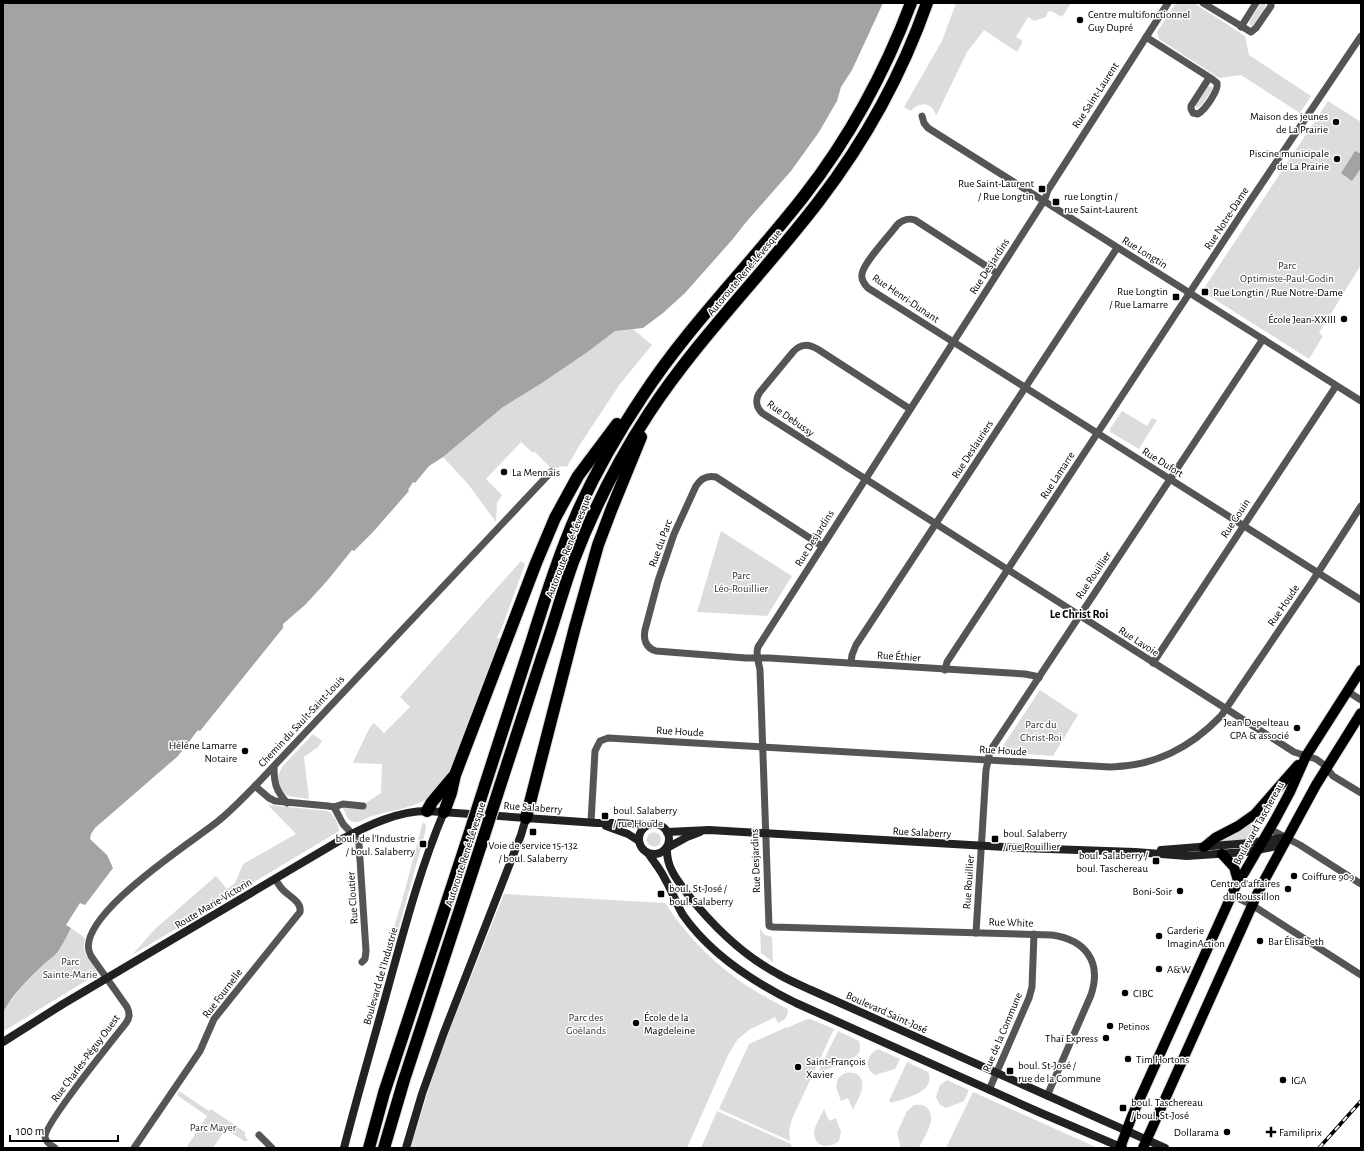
<svg xmlns="http://www.w3.org/2000/svg" width="1364" height="1151" viewBox="0 0 1364 1151" font-family="'Alegreya Sans',sans-serif">
	<style>
		.green { fill: #dcdcdc }
		.water { fill: #a3a3a3 }
		.lines { fill: none; stroke-linecap: round; stroke-linejoin: round }
		.primary-casing { stroke: #dbdbdb; stroke-width: 12 }
		.highway-casing { stroke: #dbdbdb; stroke-width: 14 }
		.street { stroke: #555; stroke-width: 7 }
		.secondary { stroke: #222; stroke-width: 8 }
		.primary { stroke: #000; stroke-width: 10 }
		.highway { stroke: #000; stroke-width: 12 }
		.rail-casing { stroke: #000; stroke-width: 3.5 }
		.rail { stroke: #fff; stroke-width: 2; stroke-dasharray: 6; stroke-linecap: butt }
		.highway-bridge-casing { stroke: #dbdbdb; stroke-width: 14; stroke-linecap: butt }
		.highway-bridge { stroke: #000; stroke-width: 12 }
		.poi-dot { fill: #000; stroke: #fff; stroke-width: 1.5 }
		.labels { text-anchor: middle; stroke-width: 3; stroke-linejoin: round; paint-order: stroke }
		.poi-label { font-size: 11px; fill: #000; stroke: #fff; text-anchor: start }
		.street-label { font-size: 11px; fill: #000; stroke: #fff }
		.park-label { font-size: 11px; fill: #333; stroke: #fff }
		.neighbourhood-label { font-size: 12px; font-weight: bold; fill: #000; stroke: #fff }
	</style>
	<rect width="100%" height="100%" fill="#fff"/>
	<!-- green -->
	<g class="green">
		<path d="M956,3H1071L1062,17L1051,11L1048,12L1046,17L1034,21L1028,17L1016,37L1022,40V43L1017,52L984,30L967,52L936,116C933,102 919,101 911,111L904,107L942,41Z"/>
		<polygon points="1176,3 1194,3 1245,36 1249,55 1311,96 1300,113 1241,75 1219,78 1159,39 1157,32"/>
		<polygon points="1261,3 1266,3 1264,9 1253,26 1251,26 1249,22"/>
		<polygon points="1208,86 1212,87 1212,90 1202,105 1196,108 1196,105"/>
		<polygon points="1328,101 1361,122 1361,265 1319,333 1323,336 1309,359 1203,292 1203,290"/>
		<polygon points="633,329 652,345 620,384 579,446 567,467 563,466 552,469 534,451 533,453 521,442 486,479 502,495 497,503 496,522 468,484 443,457 503,407 542,383 589,351 615,331"/>
		<polygon points="1122,411 1147,426 1152,418 1157,420 1139,449 1110,432 1110,429"/>
		<polygon points="721,531 792,576 767,616 697,612"/>
		<path d="M521,561L525,564L501,630L497,637L498,639L503,635L451,772L426,800C409,809 388,811 369,817C365,819 359,823 354,822C347,821 346,814 343,808L365,809L366,803L381,793L382,764L353,763L354,760L370,727L374,723L384,733L410,707L400,697Z"/>
		<polygon points="1040,690 1078,715 1053,756 1001,752 1000,750"/>
		<polygon points="313,734 322,741 318,747 304,757 309,799 288,796 280,788 277,779 282,767"/>
		<path d="M268,805L328,811C334,815 339,824 339,831L132,955L155,929L216,876L227,889L235,883L243,864L296,834Z"/>
		<path d="M1261,816L1262,817L1250,839L1219,842V841C1235,835 1248,826 1261,816Z"/>
		<polygon points="423,822 426,825 425,833 388,967 384,966 387,950 402,901"/>
		<polygon points="654,832 659,834 661,838 660,844 655,847 649,845 646,840 649,834"/>
		<path d="M504,894L665,903C698,952 735,983 788,1009C788,1017 785,1020 778,1023L775,1017L749,1030L738,1039L728,1055L687,1148H410L440,1054Z"/>
		<path d="M71,928L85,938C80,958 93,958 97,974L4,1031L3,1013L7,1006L19,990L47,961L54,956L62,945Z"/>
		<polygon points="760,929 765,935 772,937 773,962 761,953"/>
		<polygon points="808,1019 810,1019 834,1029 792,1119 789,1130 790,1141 719,1109 749,1044 787,1027 787,1028 798,1023"/>
		<path d="M838,1031L859,1041C860,1045 861,1050 858,1054C853,1060 831,1068 822,1071L819,1070Z"/>
		<path d="M878,1049L900,1059L895,1069L875,1075C863,1068 867,1054 878,1049Z"/>
		<path d="M907,1062L928,1072C937,1092 905,1098 892,1103L889,1101Z"/>
		<path d="M845,1073C850,1072 856,1072 860,1077C867,1087 857,1100 853,1110L848,1098L841,1101L836,1087L838,1078Z"/>
		<polygon points="947,1080 969,1090 964,1101 946,1108 940,1105 936,1097 940,1085"/>
		<polygon points="179,1091 209,1111 211,1109 245,1132 245,1136 248,1141 244,1141 226,1129 213,1148 186,1148 207,1116 177,1095"/>
		<polygon points="973,1092 1098,1148 946,1148"/>
		<path d="M914,1105C919,1105 922,1104 926,1107C939,1117 924,1137 919,1148H901L897,1133L907,1111Z"/>
		<path d="M824,1109L829,1121L836,1118L841,1132L839,1141C829,1149 814,1148 814,1132C815,1125 821,1116 824,1109Z"/>
		<polygon points="717,1111 791,1144 792,1148 701,1148"/>
	</g>
	<!-- water -->
	<g class="water">
		<path d="M3,3H883L852,70L841,87L837,101L819,132L791,171L747,221L732,240L685,293L663,313L643,328L615,331L589,351L542,383L503,407L443,457L429,466L415,483L413,482L408,490L409,491L373,532L354,551L352,550L327,581L306,604L283,624V628L200,731L198,730L178,756L95,828L91,834L90,839L107,855L113,868L85,905L80,903L66,925L71,928C66,937 62,947 55,955C52,958 48,960 45,963C30,978 12,994 3,1013Z"/>
		<polygon points="1355,151 1361,154 1361,168 1352,181 1341,173"/>
	</g>
	<g class="lines">
		<!-- primary casing -->
		<g class="primary-casing">
			<g id="primary">
				<polyline points="1204,847 1215,838 1238,826 1255,814 1298,765"/>
				<polyline points="1222,854 1234,867 1238,881"/>
				<polyline points="1120,1148 1132,1116 1238,881 1244,873 1275,820 1290,792 1306,756 1361,670"/>
				<polyline points="1143,1148 1259,890 1316,785 1361,713"/>
			</g>
		</g>
		<!-- highway casing -->
		<g class="highway-casing">
			<g id="highway">
				<path d="M485,785C500,738 515,691 531,643C545,599 559,554 578,511C596,471 618,433 642,397C689,325 751,264 804,196C849,138 885,72 911,3"/>
				<path d="M500,786C514,743 528,700 542,657C553,626 562,593 573,562C593,510 618,460 649,413C699,337 764,273 819,201C865,141 902,74 927,3"/>
				<polyline points="427,811 432,802 453,777"/>
				<polyline points="444,812 451,793 455,775 536,563 555,518 578,476 617,424"/>
				<polyline points="526,818 575,627 598,545 612,508 641,437"/>
				<polyline points="369,1148 384,1093 466,844"/>
				<polyline points="384,1148 404,1080 481,845"/>
			</g>
		</g>
		<!-- street -->
		<g class="street">
			<polyline points="1203,3 1251,32 1256,28 1271,6 1271,3"/>
			<polyline points="1241,27 1256,3"/>
			<path d="M1146,37L1212,79L1217,83C1219,90 1205,110 1198,114L1193,113L1191,109V106L1209,78"/>
			<polyline points="922,116 924,123 928,128 1361,401"/>
			<path d="M997,273L915,220C908,218 903,219 897,225C890,235 863,263 862,274C861,280 864,284 868,288L1361,600"/>
			<path d="M910,409L819,350C809,344 801,343 793,352L760,392C755,399 756,407 762,413L1294,752L1316,759L1323,764L1333,776L1361,793"/>
			<path d="M822,546L716,477C707,475 701,478 696,486L674,534L658,581L645,630C643,640 646,648 656,651L746,658H769L1025,674L1035,676L1039,678"/>
			<polyline points="851,663 852,655 856,645 1117,248"/>
			<polyline points="1153,663 1336,386"/>
			<polyline points="945,670 947,662 1244,210 1361,36"/>
			<polyline points="1347,691 1361,700"/>
			<path d="M274,767C274,784 276,790 287,803"/>
			<polyline points="255,786 269,798 275,801 328,806 334,807 343,804 363,806"/>
			<polyline points="334,807 343,824 357,839 359,844 366,951 365,959 362,962"/>
			<path d="M591,822L595,751L600,741L608,738L1110,767C1155,766 1190,748 1221,716L1312,582L1361,506"/>
			<polyline points="1270,829 1300,845 1361,884"/>
			<polyline points="1232,895 1252,905 1361,975"/>
			<polyline points="976,933 986,770 990,751 1263,339"/>
			<polyline points="989,1090 1029,998 1032,987 1034,934"/>
			<path d="M1047,1096L1091,995C1102,962 1086,940 1052,935L773,927L769,926L760,670C759,662 755,655 758,647L1038,210L1045,199L1048,190L1168,3"/>
			<polyline points="259,1135 272,1148"/>
			<path d="M55,1148C51,1145 46,1143 45,1137C44,1125 114,1038 126,1023C130,1018 130,1013 127,1007L91,956C69,920 192,842 217,822C231,811 243,798 255,786L551,472"/>
			<path d="M134,1148L200,1051L214,1019L300,912C302,902 289,896 283,890C280,887 278,883 275,879"/>
		</g>
		<!-- secondary -->
		<g class="secondary">
			<circle cx="654" cy="839" r="15"/>
			<polyline points="606,826 628,834 639,841"/>
			<polyline points="667,832 709,830 1021,848 1135,852 1187,856 1246,852 1283,845"/>
			<path d="M667,848C666,868 678,881 689,896C714,927 742,955 778,974C788,980 800,985 811,990L1165,1148"/>
			<polyline points="667,848 687,837 700,832"/>
			<polyline points="1161,850 1250,843 1287,837"/>
			<path d="M648,853C654,862 661,870 665,879C672,891 676,903 683,915C711,955 753,982 796,1003L1041,1113L1123,1148"/>
			<path d="M3,1042L63,1004L344,838C369,825 398,811 427,811L597,823H618L648,825"/>
			<path d="M344,1148C357,1097 372,1046 386,995C403,934 419,871 444,812"/>
			<polyline points="406,1148 422,1094 443,1035 521,835 526,818"/>
		</g>
		<!-- primary -->
		<use href="#primary" class="primary"/>
		<!-- highway -->
		<use href="#highway" class="highway"/>
		<!-- rail casing -->
		<g class="rail-casing">
			<polyline id="rail" points="1319,1148 1361,1101"/>
		</g>
		<!-- rail -->
		<use href="#rail" class="rail"/>
		<!-- highway-bridge casing -->
		<g class="highway-bridge-casing">
			<g id="highway-bridge">
				<polyline points="466,844 485,785"/>
				<polyline points="481,845 500,786"/>
			</g>
		</g>
		<!-- highway-bridge -->
		<use href="#highway-bridge" class="highway-bridge"/>
	</g>
	<!-- markers -->
	<g class="poi-dot">
		<circle cx="1080" cy="20" r="4"/>
		<circle cx="1336" cy="122" r="4"/>
		<circle cx="1337" cy="159" r="4"/>
		<rect x="1038" y="185" width="8" height="8" rx="2"/>
		<rect x="1052" y="198" width="8" height="8" rx="2"/>
		<rect x="1201" y="288" width="8" height="8" rx="2"/>
		<rect x="1172" y="293" width="8" height="8" rx="2"/>
		<circle cx="1344" cy="319" r="4"/>
		<circle cx="504" cy="472" r="4"/>
		<circle cx="1297" cy="728" r="4"/>
		<circle cx="245" cy="751" r="4"/>
		<rect x="601" y="812" width="8" height="8" rx="2"/>
		<rect x="529" y="828" width="8" height="8" rx="2"/>
		<rect x="991" y="835" width="8" height="8" rx="2"/>
		<rect x="419" y="840" width="8" height="8" rx="2"/>
		<rect x="1152" y="857" width="8" height="8" rx="2"/>
		<circle cx="1294" cy="876" r="4"/>
		<circle cx="1288" cy="889" r="4"/>
		<circle cx="1180" cy="891" r="4"/>
		<rect x="657" y="890" width="8" height="8" rx="2"/>
		<circle cx="1159" cy="936" r="4"/>
		<circle cx="1260" cy="941" r="4"/>
		<circle cx="1159" cy="969" r="4"/>
		<circle cx="1125" cy="993" r="4"/>
		<circle cx="636" cy="1023" r="4"/>
		<circle cx="1110" cy="1026" r="4"/>
		<circle cx="1106" cy="1038" r="4"/>
		<circle cx="1128" cy="1059" r="4"/>
		<circle cx="798" cy="1067" r="4"/>
		<rect x="1006" y="1067" width="8" height="8" rx="2"/>
		<circle cx="1283" cy="1080" r="4"/>
		<rect x="1119" y="1104" width="8" height="8" rx="2"/>
		<circle cx="1227" cy="1132" r="4"/>
		<path d="M1269 1126h4v4h4v4h-4v4h-4v-4h-4v-4h4z"/>
	</g>
	<g class="labels">
		<!-- poi labels -->
		<g class="poi-label">
			<text x="1088" y="18">Centre multifonctionnel<tspan x="1088" dy="13">Guy Dupré</tspan></text>
			<text x="1328" y="120" text-anchor="end">Maison des jeunes<tspan x="1328" dy="13">de La Prairie</tspan></text>
			<text x="1329" y="157" text-anchor="end">Piscine municipale<tspan x="1329" dy="13">de La Prairie</tspan></text>
			<text x="1034" y="187" text-anchor="end">Rue Saint-Laurent<tspan x="1034" dy="13">/ Rue Longtin</tspan></text>
			<text x="1064" y="200">rue Longtin /<tspan x="1064" dy="13">rue Saint-Laurent</tspan></text>
			<text x="1168" y="295" text-anchor="end">Rue Longtin<tspan x="1168" dy="13">/ Rue Lamarre</tspan></text>
			<text x="1213" y="296">Rue Longtin / Rue Notre-Dame</text>
			<text x="1336" y="323" text-anchor="end">École Jean-XXIII</text>
			<text x="512" y="476">La Mennais</text>
			<text x="1289" y="726" text-anchor="end">Jean Depelteau<tspan x="1289" dy="13">CPA &amp; associé</tspan></text>
			<text x="237" y="749" text-anchor="end">Hélène Lamarre<tspan x="237" dy="13">Notaire</tspan></text>
			<text x="613" y="814">boul. Salaberry<tspan x="613" dy="13">/ rue Houde</tspan></text>
			<text x="1003" y="837">boul. Salaberry<tspan x="1003" dy="13">/ rue Rouillier</tspan></text>
			<text x="415" y="842" text-anchor="end">boul. de l'Industrie<tspan x="415" dy="13">/ boul. Salaberry</tspan></text>
			<text x="533" y="849" text-anchor="middle">Voie de service 15-132<tspan x="533" dy="13">/ boul. Salaberry</tspan></text>
			<text x="1148" y="859" text-anchor="end">boul. Salaberry /<tspan x="1148" dy="13">boul. Taschereau</tspan></text>
			<text x="1302" y="880">Coiffure 909</text>
			<text x="1280" y="887" text-anchor="end">Centre d'affaires<tspan x="1280" dy="13">du Roussillon</tspan></text>
			<text x="669" y="892">boul. St-José /<tspan x="669" dy="13">boul. Salaberry</tspan></text>
			<text x="1172" y="895" text-anchor="end">Boni-Soir</text>
			<text x="1167" y="934">Garderie<tspan x="1167" dy="13">ImaginAction</tspan></text>
			<text x="1268" y="945">Bar Élisabeth</text>
			<text x="1167" y="973">A&amp;W</text>
			<text x="1133" y="997">CIBC</text>
			<text x="644" y="1021">École de la<tspan x="644" dy="13">Magdeleine</tspan></text>
			<text x="1118" y="1030">Petinos</text>
			<text x="1098" y="1042" text-anchor="end">Thaï Express</text>
			<text x="1136" y="1063">Tim Hortons</text>
			<text x="806" y="1065">Saint-François<tspan x="806" dy="13">Xavier</tspan></text>
			<text x="1018" y="1069">boul. St-José /<tspan x="1018" dy="13">rue de la Commune</tspan></text>
			<text x="1291" y="1084">IGA</text>
			<text x="1131" y="1106">boul. Taschereau<tspan x="1131" dy="13">/ boul. St-José</tspan></text>
			<text x="1219" y="1136" text-anchor="end">Dollarama</text>
			<text x="1279" y="1136">Familiprix</text>
		</g>
		<!-- street labels -->
		<g class="street-label">
			<text transform="translate(1095 95) rotate(-57)" y="4">Rue Saint-Laurent</text>
			<text transform="translate(1226 218) rotate(-57)" y="4">Rue Notre-Dame</text>
			<text transform="translate(1145 252) rotate(32)" y="4">Rue Longtin</text>
			<text transform="translate(989 266) rotate(-57)" y="4">Rue Desjardins</text>
			<text transform="translate(744 272) rotate(-50)" y="4">Autoroute René-Lévesque</text>
			<text transform="translate(906 298) rotate(34)" y="4">Rue Henri-Dunant</text>
			<text transform="translate(791 418) rotate(35)" y="4">Rue Debussy</text>
			<text transform="translate(972 449) rotate(-57)" y="4">Rue Deslauriers</text>
			<text transform="translate(1163 462) rotate(32)" y="4">Rue Dufort</text>
			<text transform="translate(1057 475) rotate(-57)" y="4">Rue Lamarre</text>
			<text transform="translate(1235 518) rotate(-57)" y="4">Rue Gouin</text>
			<text transform="translate(814 538) rotate(-58)" y="4">Rue Desjardins</text>
			<text transform="translate(660 543) rotate(-70)" y="4">Rue du Parc</text>
			<text transform="translate(568 546) rotate(-69)" y="4">Autoroute René-Lévesque</text>
			<text transform="translate(1093 575) rotate(-56)" y="4">Rue Rouillier</text>
			<text transform="translate(1283 605) rotate(-56)" y="4">Rue Houde</text>
			<text transform="translate(1139 641) rotate(33)" y="4">Rue Lavoie</text>
			<text transform="translate(899 656) rotate(4)" y="4">Rue Éthier</text>
			<text transform="translate(301 721) rotate(-47)" y="4">Chemin du Sault-Saint-Louis</text>
			<text transform="translate(680 731) rotate(3)" y="4">Rue Houde</text>
			<text transform="translate(1003 750) rotate(3)" y="4">Rue Houde</text>
			<text transform="translate(533 807) rotate(4)" y="4">Rue Salaberry</text>
			<text transform="translate(1258 823) rotate(-61)" y="4">Boulevard Taschereau</text>
			<text transform="translate(922 832) rotate(3)" y="4">Rue Salaberry</text>
			<text transform="translate(465 854) rotate(-72)" y="4">Autoroute René-Lévesque</text>
			<text transform="translate(755 861) rotate(-92)" y="4">Rue Desjardins</text>
			<text transform="translate(968 882) rotate(-86)" y="4">Rue Rouillier</text>
			<text transform="translate(352 898) rotate(-94)" y="4">Rue Cloutier</text>
			<text transform="translate(213 903) rotate(-31)" y="4">Route Marie-Victorin</text>
			<text transform="translate(1011 922) rotate(2)" y="4">Rue White</text>
			<text transform="translate(380 976) rotate(-74)" y="4">Boulevard de l'Industrie</text>
			<text transform="translate(222 993) rotate(-53)" y="4">Rue Fournelle</text>
			<text transform="translate(887 1012) rotate(24)" y="4">Boulevard Saint-José</text>
			<text transform="translate(1002 1032) rotate(-67)" y="4">Rue de la Commune</text>
			<text transform="translate(85 1058) rotate(-53)" y="4">Rue Charles-Péguy Ouest</text>
		</g>
		<!-- park labels -->
		<g class="park-label">
			<text x="1287" y="269">Parc<tspan x="1287" dy="13">Optimiste-Paul-Godin</tspan></text>
			<text x="741" y="579">Parc<tspan x="741" dy="13">Léo-Rouillier</tspan></text>
			<text x="1041" y="728">Parc du<tspan x="1041" dy="13">Christ-Roi</tspan></text>
			<text x="70" y="965">Parc<tspan x="70" dy="13">Sainte-Marie</tspan></text>
			<text x="586" y="1021">Parc des<tspan x="586" dy="13">Goélands</tspan></text>
			<text x="213" y="1131">Parc Mayer</text>
		</g>
		<!-- neighbourhood labels -->
		<g class="neighbourhood-label">
			<text x="1079" y="618">Le Christ Roi</text>
		</g>
	</g>
	<!-- border -->
	<rect width="1364" height="1151" fill="none" stroke="#000000" stroke-width="8"/>
	<!-- scale -->
	<path d="M10 1135v6h108v-6" fill="none" stroke="#000000" stroke-width="2"/>
	<text x="16" y="1135" font-size="12" fill="#000000" stroke="#ffffff" stroke-width="3" paint-order="stroke">100 m</text>
</svg>
